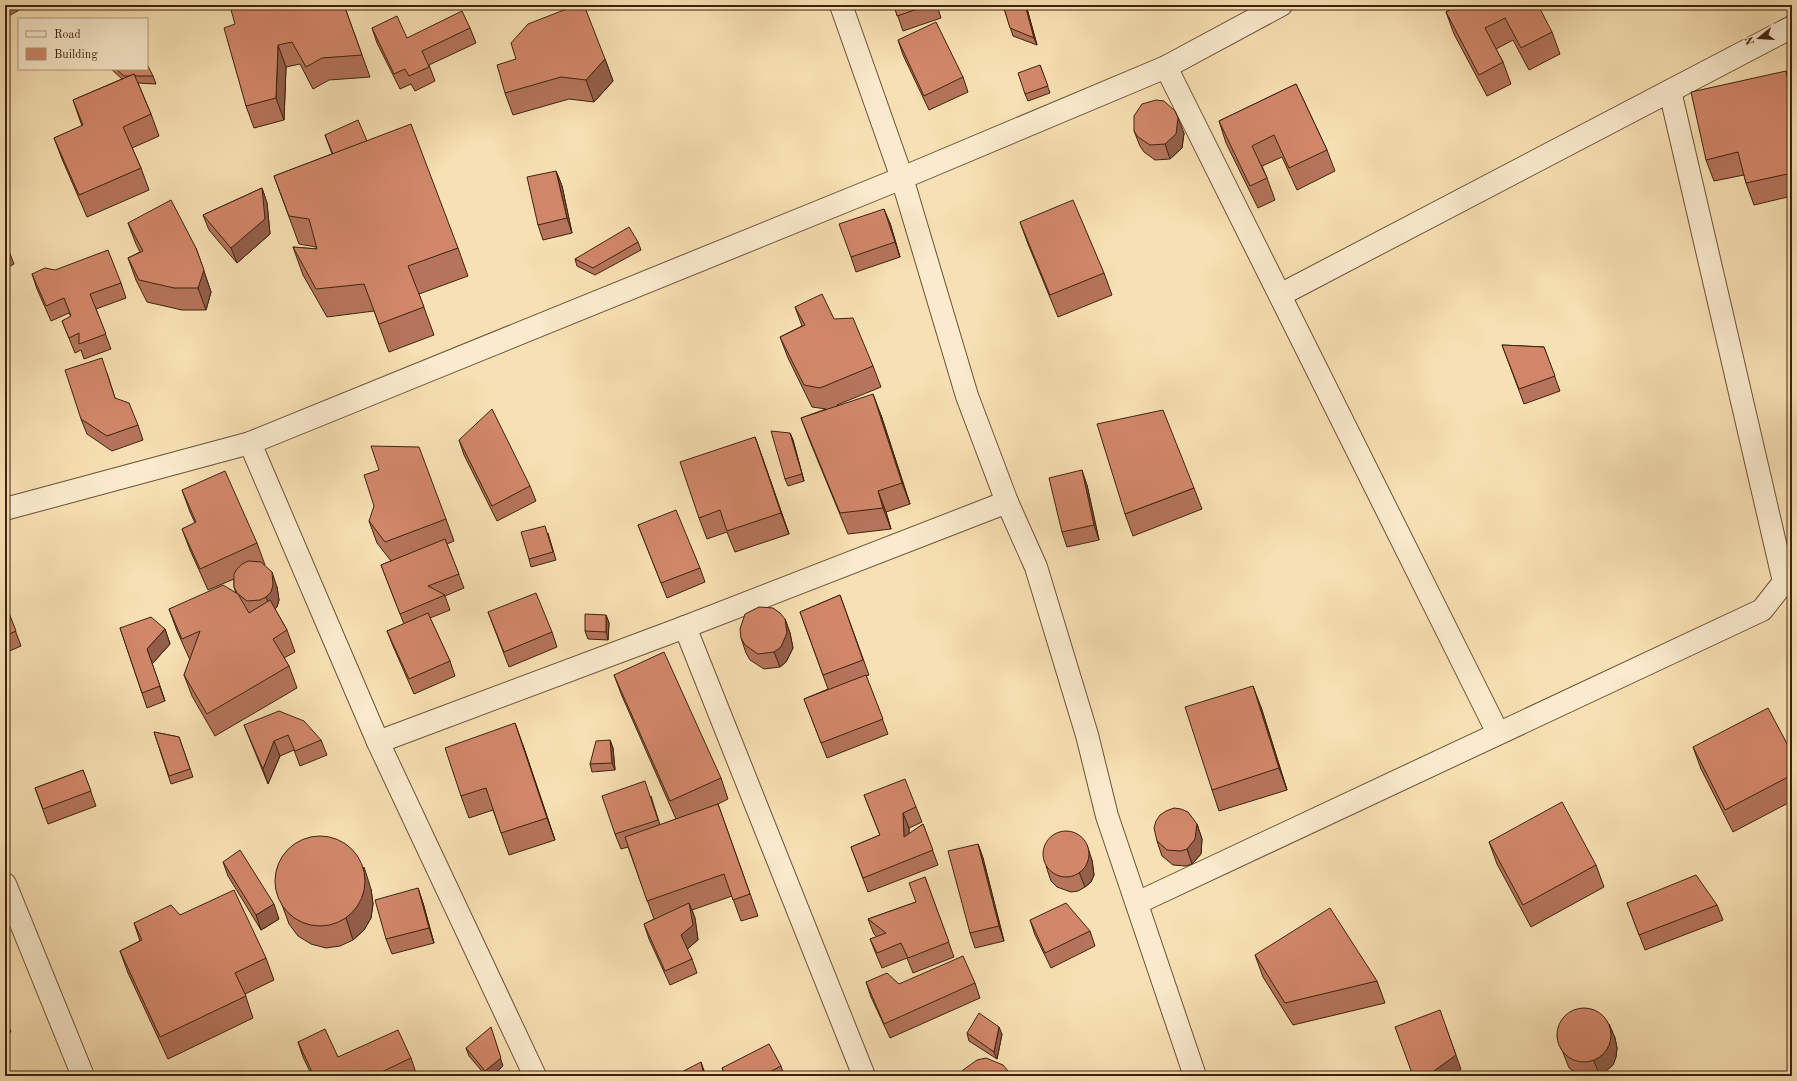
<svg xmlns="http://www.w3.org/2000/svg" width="1797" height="1081" viewBox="0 0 1797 1081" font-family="'Old Standard TT',serif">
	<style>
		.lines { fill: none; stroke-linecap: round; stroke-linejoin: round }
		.minor-casing { stroke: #6c5237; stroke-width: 24 }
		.minor { stroke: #faebce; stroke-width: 22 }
		.wall { fill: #b5745b; stroke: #3e230e }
		.shaded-wall { fill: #935e4a; stroke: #3e230e }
		.building { fill: #d2876a; stroke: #3e230e }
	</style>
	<rect width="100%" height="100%" fill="#f7e0b3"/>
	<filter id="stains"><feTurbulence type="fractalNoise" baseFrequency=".005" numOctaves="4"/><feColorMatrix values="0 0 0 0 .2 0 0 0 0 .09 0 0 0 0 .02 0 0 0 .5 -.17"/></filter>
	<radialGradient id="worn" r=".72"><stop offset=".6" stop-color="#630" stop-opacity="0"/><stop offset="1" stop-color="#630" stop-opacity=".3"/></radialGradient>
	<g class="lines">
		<!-- minor casing -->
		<g class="minor-casing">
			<g id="minor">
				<polyline points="841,5 902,178 967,396 1007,502 1036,567 1087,735 1107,816 1195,1076"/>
				<polyline points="1166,67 1498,733"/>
				<polyline points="1280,295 1792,27"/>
				<polyline points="250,443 378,742 535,1076"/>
				<polyline points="5,509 250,443 902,178 1166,67 1281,5"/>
				<polyline points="685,627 864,1076"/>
				<polyline points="378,742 685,627 1007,502"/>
				<polyline points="5,884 83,1076"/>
				<polyline points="1137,903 1762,610 1784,582 1670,91"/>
			</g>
		</g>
		<!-- minor -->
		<use href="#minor" class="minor"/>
	</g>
	<!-- wall -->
	<g class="wall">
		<polygon points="5,5 28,5 7,17 5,16"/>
		<polygon points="344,5 370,77 329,80 313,89 300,64 286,67 284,120 254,128 246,106 235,24"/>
		<polygon points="894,5 937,5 941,18 903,31"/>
		<polygon points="1003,5 1026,5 1037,45 1013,36"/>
		<polygon points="1460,5 1552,32 1560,54 1529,70 1513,40 1496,49 1503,62 1511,84 1487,96 1454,34 1446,12"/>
		<polygon points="372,28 407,38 470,28 476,43 429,65 435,81 415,91 411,84 400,89 377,43"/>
		<polygon points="898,40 963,77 968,92 929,110 903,55"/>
		<polygon points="605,59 613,81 594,102 569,99 513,115 505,93"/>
		<polygon points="1040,65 1050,93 1028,101 1025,94"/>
		<polygon points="111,69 147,69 153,76 156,84 138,83 151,114 159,136 132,148 141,168 149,190 87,217 62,159 54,138 82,126 73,100 122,79"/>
		<polygon points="1786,71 1792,89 1792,196 1754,205 1746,183 1744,175 1714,181 1706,160"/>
		<polygon points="1296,84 1327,150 1335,171 1297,190 1282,157 1262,166 1267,178 1275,200 1258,208 1226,143 1219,121"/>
		<polygon points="1134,131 1184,133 1182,148 1170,159 1155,160 1144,152 1140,146"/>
		<polygon points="325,135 367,141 458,248 468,276 419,294 434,335 389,352 374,311 327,317 303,275 293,247 317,249 316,247 299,244 274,176 332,154"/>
		<polygon points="556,171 562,186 572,233 543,240 538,225"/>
		<polygon points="262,188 267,203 270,234 237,263 209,230 203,215"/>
		<polygon points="1020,222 1104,273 1112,295 1058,317 1028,244"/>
		<polygon points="128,223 196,248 211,292 206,310 182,310 147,302 136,280 128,258 140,252 136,244"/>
		<polygon points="890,223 900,257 856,272 851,257"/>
		<polygon points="5,241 14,264 5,269"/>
		<polygon points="638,242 641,250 595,275 577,266 575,259"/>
		<polygon points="32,274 121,283 126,298 96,309 111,349 84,359 81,350 75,353 62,321 71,317 69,313 51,321 37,289"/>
		<polygon points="795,307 834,319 873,366 881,387 837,405 881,415 910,504 886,512 891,529 848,534 809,439 801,418 826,409 812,407 788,358 780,337 802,326"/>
		<polygon points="1502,345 1544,347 1560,391 1524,404"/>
		<polygon points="107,373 115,398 138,425 143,440 112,451 87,434 81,419"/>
		<polygon points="790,433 793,440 804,481 788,486 785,479"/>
		<polygon points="755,437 789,534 735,552 727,532 707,539 699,518"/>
		<polygon points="459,440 530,486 536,501 497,521 464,455"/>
		<polygon points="1087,485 1099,540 1067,547 1062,532"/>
		<polygon points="1194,488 1202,509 1133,536 1125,514"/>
		<polygon points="182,490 257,543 265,565 264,565 277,587 279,600 277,607 275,609 287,630 295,652 284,658 289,666 297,688 215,736 192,696 184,675 190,660 177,631 169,609 236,593 234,587 234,579 208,590 190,550 182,529 195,523 190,512"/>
		<polygon points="446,519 454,541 447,544 464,588 445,596 450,610 430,618 450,661 455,676 414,694 393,646 387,631 404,624 381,565 391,561 377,543 369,521"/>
		<polygon points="638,525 700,568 705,582 667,598"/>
		<polygon points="548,533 556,560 531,567 529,559"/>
		<polygon points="840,595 869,675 866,676 888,734 827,758 804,699 828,689 800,612"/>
		<polygon points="5,603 21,646 5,653"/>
		<polygon points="488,612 552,632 557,647 509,667"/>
		<polygon points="606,615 609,623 608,640 588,639 585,631"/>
		<polygon points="785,619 790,633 793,648 786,662 780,667 764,669 750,660 746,653 741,638"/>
		<polygon points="120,628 165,629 170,644 152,664 165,701 147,708"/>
		<polygon points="614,675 721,778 728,799 716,805 718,804 758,916 741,921 732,896 692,910 695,918 698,940 687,949 692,959 697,973 670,985 649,939 644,924 654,919 628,847 621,849 615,834 651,796 660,825 676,819 622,696"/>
		<polygon points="1261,707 1287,790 1219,811 1212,790"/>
		<polygon points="244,725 321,740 327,755 300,766 294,750 280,756 268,784"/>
		<polygon points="154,732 179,737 193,777 171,784"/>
		<polygon points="610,740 613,748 615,770 592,772 590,764"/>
		<polygon points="523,745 555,840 509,855 493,810 469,818 461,796"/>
		<polygon points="1693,747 1792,753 1792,801 1733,832 1701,769"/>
		<polygon points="83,770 96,806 48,824 35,788"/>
		<polygon points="864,795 916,807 922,822 909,828 909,834 923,824 938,865 868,892 851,847 880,835"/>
		<polygon points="1197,824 1202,839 1201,854 1192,864 1186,866 1173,865 1162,856 1157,841"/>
		<polygon points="1489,842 1596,865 1604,887 1531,927 1497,864"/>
		<polygon points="978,844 983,858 1004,941 975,948 970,933"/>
		<polygon points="1092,860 1094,875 1091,882 1085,887 1078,891 1071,892 1057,887 1051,881 1046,866"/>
		<polygon points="223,862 279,919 261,930 228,876"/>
		<polygon points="925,877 954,957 913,973 907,958 882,968 876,954 870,939 877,937 874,934 868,919 916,902"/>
		<polygon points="276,888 371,889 373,904 371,918 364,930 353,940 340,946 326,948 311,944 298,936 289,924"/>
		<polygon points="418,888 423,903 434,943 392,954 386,939"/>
		<polygon points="1627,903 1717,905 1723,920 1645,950"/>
		<polygon points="180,915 266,958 274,980 245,994 253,1018 168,1059 128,973 120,951 140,941 134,923"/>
		<polygon points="1030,920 1090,931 1095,946 1051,968 1035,935"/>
		<polygon points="1255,955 1377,981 1385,1003 1293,1025 1263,977"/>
		<polygon points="866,982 899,984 975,983 980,998 890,1038 871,997"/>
		<polygon points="5,1017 11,1032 5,1035"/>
		<polygon points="1609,1024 1615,1038 1617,1048 1616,1057 1613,1065 1600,1076 1581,1076 1569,1068 1557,1037"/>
		<polygon points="967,1033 1002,1034 997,1059 969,1041"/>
		<polygon points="298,1042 338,1057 411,1058 416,1073 411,1076 312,1076 303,1057"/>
		<polygon points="466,1048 503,1066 492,1076 486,1076 469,1056"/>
		<polygon points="781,1066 784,1076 725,1076 722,1068"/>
	</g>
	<!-- shaded-wall -->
	<g class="shaded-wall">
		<polygon points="1025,5 1026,5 1037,45 1034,38"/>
		<polygon points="278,45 286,67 284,120 276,98"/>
		<polygon points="605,59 613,81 594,102 586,80"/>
		<polygon points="1786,71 1792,89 1792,101"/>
		<polygon points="1178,118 1184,133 1182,148 1170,159 1165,144"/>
		<polygon points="556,171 562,186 572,233 567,218"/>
		<polygon points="262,188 267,203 270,234 237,263 231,248"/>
		<polygon points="884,209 890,223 900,257"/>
		<polygon points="196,248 211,292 206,310 198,288"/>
		<polygon points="873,394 881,415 910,504 902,483"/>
		<polygon points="790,433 793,440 804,481 802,474"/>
		<polygon points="755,437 763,459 789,534 781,513"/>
		<polygon points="1082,470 1087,485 1099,540 1094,525"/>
		<polygon points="878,491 886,512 891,529 883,508"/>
		<polygon points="272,572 277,587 279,600 277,607 272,612 266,597"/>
		<polygon points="606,615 609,623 608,640 606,632"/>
		<polygon points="785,619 790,633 793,648 786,662 780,667 774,652"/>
		<polygon points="165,629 170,644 152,664 165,701 147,649"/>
		<polygon points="1253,686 1261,707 1287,790 1279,768"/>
		<polygon points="515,723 523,745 555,840 547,818"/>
		<polygon points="610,740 613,748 615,770 612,763"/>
		<polygon points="274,741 280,756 268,784 263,769"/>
		<polygon points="903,813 909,828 909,852 904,837"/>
		<polygon points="1197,824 1202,839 1201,854 1192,864 1187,849"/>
		<polygon points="978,844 983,858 1004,941 999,926"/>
		<polygon points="1087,845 1092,860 1094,875 1091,882 1085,887 1079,872"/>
		<polygon points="364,867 371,889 373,904 371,918 364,930 353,940 346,918"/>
		<polygon points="418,888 423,903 434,943 429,928"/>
		<polygon points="689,903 695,918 698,940 686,950 681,935"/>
		<polygon points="274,904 279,919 261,930 256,915"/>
		<polygon points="1609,1024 1615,1038 1617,1048 1616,1057 1613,1065 1600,1076 1594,1061"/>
		<polygon points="1445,1025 1461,1069 1452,1076 1427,1076"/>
		<polygon points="999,1027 1002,1034 997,1059 994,1052"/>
		<polygon points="493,1035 503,1066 492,1076 487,1076 485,1071"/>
		<polygon points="701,1062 706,1076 704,1076"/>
	</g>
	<!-- building -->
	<g class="building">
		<polygon points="234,5 344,5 362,55 322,58 306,67 292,42 278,45 276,98 246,106 224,28 235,24 230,6"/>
		<polygon points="577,5 584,5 605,59 586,80 561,77 505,93 497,65 516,59 511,43 528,24"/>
		<polygon points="894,5 929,5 897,16"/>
		<polygon points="1003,5 1025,5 1034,38 1010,28"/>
		<polygon points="1460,5 1538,5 1552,32 1521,48 1505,18 1485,28 1503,62 1479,75 1446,12"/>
		<polygon points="462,11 470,28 422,51 429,67 409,76 405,69 394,74 372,28 397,16 407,38"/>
		<polygon points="936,22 963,77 924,96 898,40"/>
		<polygon points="147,64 153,76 135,76 134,74 129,76 124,76 116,69 147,69"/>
		<polygon points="1040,65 1048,86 1025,94 1018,73"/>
		<polygon points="1786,71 1792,101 1792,173 1746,183 1738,152 1706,160 1691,92"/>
		<polygon points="134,74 151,114 123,127 141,168 79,195 54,138 83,125 73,100"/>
		<polygon points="1296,84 1327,150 1289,168 1274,135 1252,146 1267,178 1250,186 1219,121"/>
		<polygon points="1156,100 1164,101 1175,111 1178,118 1176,134 1165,144 1150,145 1138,137 1134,131 1134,116 1142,104"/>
		<polygon points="358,120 367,141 333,154 325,135"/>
		<polygon points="411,124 458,248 408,266 424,307 379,324 364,284 316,289 293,247 317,249 309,219 289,216 274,176"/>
		<polygon points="556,171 567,218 538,225 527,177"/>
		<polygon points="262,188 265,219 231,248 203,215"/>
		<polygon points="171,200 196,248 204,270 198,288 174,288 139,280 128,258 143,251 128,223"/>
		<polygon points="1073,200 1104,273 1050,295 1020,222"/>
		<polygon points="884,209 895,242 851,257 839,224"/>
		<polygon points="629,227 638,242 593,268 575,259"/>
		<polygon points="108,250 121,283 90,294 106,334 79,344 79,333 69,338 62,321 71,316 64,298 46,306 32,274 45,268 55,270"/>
		<polygon points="822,294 834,319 853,318 873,366 820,388 804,385 780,337 805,325 795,307"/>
		<polygon points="1502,345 1544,347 1555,376 1519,389"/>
		<polygon points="102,358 115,398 129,403 138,425 107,436 81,419 65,370"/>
		<polygon points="873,394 902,483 878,491 883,508 840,513 801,418"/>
		<polygon points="492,409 530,486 492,506 459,440"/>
		<polygon points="1163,410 1194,488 1125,514 1097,424"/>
		<polygon points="771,431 790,433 802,474 785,479"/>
		<polygon points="755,437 781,513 727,531 720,510 699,518 680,462"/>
		<polygon points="371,446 419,447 446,519 385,542 369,521 374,506 364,475 379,470"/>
		<polygon points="1082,470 1094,525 1062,532 1049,478"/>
		<polygon points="225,471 257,543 200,569 182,529 196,522 182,490"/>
		<polygon points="676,510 700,568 661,583 638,525"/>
		<polygon points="545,526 553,552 529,559 521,532"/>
		<polygon points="445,539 459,574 428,586 445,595 400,614 381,565"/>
		<polygon points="248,561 261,562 272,572 273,585 271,592 266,597 260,600 247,601 237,593 234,587 234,574 237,569 242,564"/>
		<polygon points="223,585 238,594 249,613 270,600 287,630 273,639 289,666 207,714 184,675 200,631 182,639 169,609"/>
		<polygon points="536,593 552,632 504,652 488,612"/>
		<polygon points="840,595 863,660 823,675 800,612"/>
		<polygon points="5,603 16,631 5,636"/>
		<polygon points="759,607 773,608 780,613 785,619 787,633 781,647 774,652 758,654 745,645 741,638 740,629 745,614"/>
		<polygon points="428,613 450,661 409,679 387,631"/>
		<polygon points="585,614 606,615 606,632 585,631"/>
		<polygon points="151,617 165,629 147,649 160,686 142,693 120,628"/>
		<polygon points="664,652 721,778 670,801 614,675"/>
		<polygon points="866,675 883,719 821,743 804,699"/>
		<polygon points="1253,686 1279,768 1212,790 1185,707"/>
		<polygon points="1768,708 1792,753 1792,775 1725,810 1693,747"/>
		<polygon points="279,711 304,721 321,740 295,751 288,735 274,741 263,769 244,725"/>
		<polygon points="515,723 547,818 501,833 486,788 461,796 445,748"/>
		<polygon points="154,732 179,737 190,769 169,776"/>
		<polygon points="610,740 612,763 590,764 596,741"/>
		<polygon points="83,770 91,791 43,809 35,788"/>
		<polygon points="905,779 916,807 903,813 904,837 923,824 933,850 863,878 851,847 880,835 864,795"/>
		<polygon points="645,781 658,820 615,834 602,796"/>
		<polygon points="1562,802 1596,865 1523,905 1489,842"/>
		<polygon points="718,804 750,894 733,900 724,874 647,901 625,837"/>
		<polygon points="1174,808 1181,809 1188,812 1197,824 1195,839 1187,849 1181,851 1167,850 1157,841 1154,828 1156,821 1160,815 1166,811"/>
		<circle cx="1066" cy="854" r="23"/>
		<circle cx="320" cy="881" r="45"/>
		<polygon points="978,844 999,926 970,933 948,851"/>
		<polygon points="240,850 274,904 256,915 223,862"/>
		<polygon points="1696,875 1717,905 1639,935 1627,903"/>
		<polygon points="925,877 949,942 908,958 901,943 877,953 870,939 886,933 868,919 916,902 909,883"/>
		<polygon points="418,888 429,928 386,939 375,900"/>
		<polygon points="234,890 266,958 235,973 246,996 160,1037 120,951 142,940 134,923 171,905 180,915"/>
		<polygon points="689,903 693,925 681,935 692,959 665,971 644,924"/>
		<polygon points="1066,903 1090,931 1045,953 1030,920"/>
		<polygon points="1330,908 1377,981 1285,1003 1255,955"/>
		<polygon points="963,956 975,983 884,1024 866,982 887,973 899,984"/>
		<circle cx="1584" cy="1035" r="27"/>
		<polygon points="1440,1010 1456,1055 1427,1076 1413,1076 1395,1027"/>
		<polygon points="979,1013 999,1027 994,1052 967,1033"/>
		<polygon points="491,1027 501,1058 485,1071 466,1048"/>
		<polygon points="325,1029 338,1057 398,1030 411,1058 373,1076 314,1076 298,1042"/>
		<polygon points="769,1044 781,1066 762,1076 726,1076 722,1068"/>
		<polygon points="986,1058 1003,1065 1009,1072 1011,1076 960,1076 963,1070 977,1060"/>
		<polygon points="701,1062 704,1076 674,1076"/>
		<polygon points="60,1073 61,1076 50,1076"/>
	</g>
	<!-- margin -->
	<rect width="1797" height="1081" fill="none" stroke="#f7e0b3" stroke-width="20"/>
	<rect x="6" y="6" width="1785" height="1069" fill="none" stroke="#3e230e" stroke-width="2"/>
	<rect x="10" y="10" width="1777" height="1061" fill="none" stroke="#3e230e"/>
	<!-- legend -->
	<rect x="18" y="18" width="130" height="52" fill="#faebce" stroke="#af9b81"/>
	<rect x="26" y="31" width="20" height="6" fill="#faebce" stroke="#af9b81"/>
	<text x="54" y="38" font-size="12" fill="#3e230e">Road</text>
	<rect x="26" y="48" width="20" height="12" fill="#d2876a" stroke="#af9b81"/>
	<text x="54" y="58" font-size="12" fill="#3e230e">Building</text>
	<!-- north arrow -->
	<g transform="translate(1759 38) rotate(252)" stroke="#faebce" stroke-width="3" paint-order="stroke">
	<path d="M0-3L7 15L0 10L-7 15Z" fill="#3e230e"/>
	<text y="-6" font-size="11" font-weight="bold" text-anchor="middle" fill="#3e230e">N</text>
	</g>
	<rect width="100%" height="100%" filter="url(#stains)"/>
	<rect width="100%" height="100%" fill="url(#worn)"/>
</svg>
